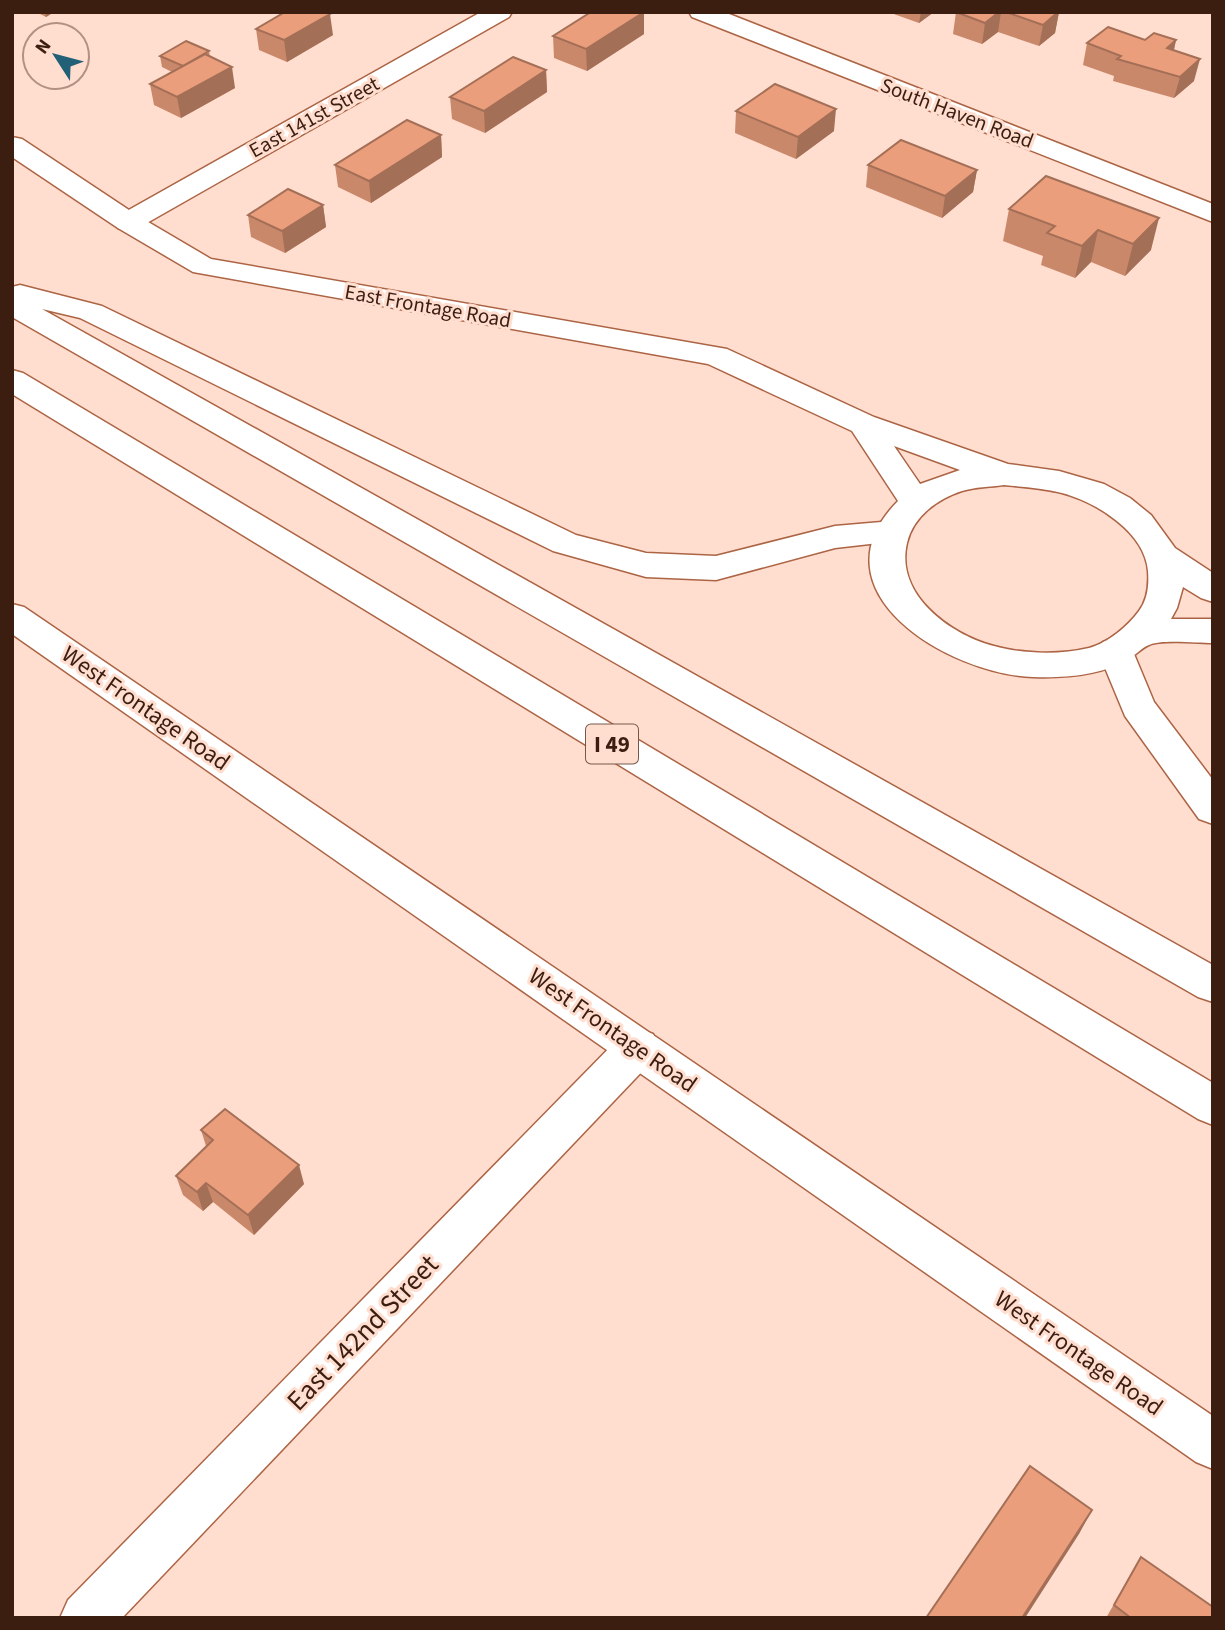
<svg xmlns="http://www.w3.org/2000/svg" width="1225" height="1630" viewBox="0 0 1225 1630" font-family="'Source Sans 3',sans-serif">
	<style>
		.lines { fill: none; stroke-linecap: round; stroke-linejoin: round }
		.minor-casing { stroke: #ac6444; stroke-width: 3 }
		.tertiary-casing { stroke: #ac6444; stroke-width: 3 }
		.motorway-casing { stroke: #ac6444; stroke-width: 3 }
		.minor { fill: #fff; fill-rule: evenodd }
		.tertiary { fill: #fff; fill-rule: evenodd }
		.motorway { fill: #fff; fill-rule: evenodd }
		.wall { fill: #ca886b }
		.shaded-wall { fill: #a46f57 }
		.building { fill: #eb9e7c; stroke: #a46f57; stroke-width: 2 }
		.labels { text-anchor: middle; stroke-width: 6; stroke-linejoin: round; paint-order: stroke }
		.far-street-label { font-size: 21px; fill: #3b1e10; stroke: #ffded0 }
		.shield { fill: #ffded0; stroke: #76584a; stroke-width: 2 }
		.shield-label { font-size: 23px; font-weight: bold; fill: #3b1e10 }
		.street-label { font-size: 24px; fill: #3b1e10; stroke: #ffded0 }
		.near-street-label { font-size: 28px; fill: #3b1e10; stroke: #ffded0 }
	</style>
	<rect width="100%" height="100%" fill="#ffded0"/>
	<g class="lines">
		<!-- minor casing -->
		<g class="minor-casing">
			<g id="minor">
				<polygon points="481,12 512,12 509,17 138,228 128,231 118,228 114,222 118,216"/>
				<polygon points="689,12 724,12 1213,204 1213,222 692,17"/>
				<polygon points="638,1029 653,1034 659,1047 653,1060 122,1618 60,1618 68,1600 623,1034"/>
			</g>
		</g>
		<!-- tertiary casing -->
		<g class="tertiary-casing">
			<g id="tertiary">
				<path d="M12,137L22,139L138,216L211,259L727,349L874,417L1008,464L1059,471L1104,484L1130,498L1151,515L1175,548L1213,573V602L1201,598L1183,587L1177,608L1171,619H1213V643C1198,643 1160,639 1149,645C1141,648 1135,656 1127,660C1099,676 1064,678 1033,677C949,674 809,591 898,501L852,431L708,364L193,272L118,228L12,157ZM894,446L960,470L920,484ZM1004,485C1023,487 1043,488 1062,493C1096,502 1145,532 1148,571C1149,585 1148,599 1139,611C1128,626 1108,643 1089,648C1060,655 1022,654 994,646C949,634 895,594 907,543C913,517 937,499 962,491C975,487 990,487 1004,485Z"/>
				<polygon points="12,604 24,607 1213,1416 1213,1469 1196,1462 12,634"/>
			</g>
		</g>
		<!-- motorway casing -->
		<g class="motorway-casing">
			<g id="motorway">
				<polygon points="20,285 102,306 576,535 646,553 716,556 835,526 893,521 905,524 910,532 905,540 835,548 716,580 646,577 553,551 80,318 42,309 1213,965 1213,1002 1198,997 12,317 12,287"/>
				<polygon points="12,370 23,373 1213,1083 1213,1125 1198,1119 12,394"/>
				<polygon points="1116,638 1129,642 1154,702 1213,780 1213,824 1199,819 1125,716 1098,651 1103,642"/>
			</g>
		</g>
		<!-- minor -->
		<use href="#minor" class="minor"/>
		<!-- tertiary -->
		<use href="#tertiary" class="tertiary"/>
		<!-- motorway -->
		<use href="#motorway" class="motorway"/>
	</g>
	<!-- wall -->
	<g class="wall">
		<polygon points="36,12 54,12 46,17"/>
		<polygon points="644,12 644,34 587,71 554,58 553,36"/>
		<polygon points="888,12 934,12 919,23"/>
		<polygon points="956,12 1059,12 1055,33 1039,46 998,32 982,44 953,34"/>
		<polygon points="256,29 333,35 287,62 259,50"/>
		<polygon points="1145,40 1176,40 1174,50 1194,81 1174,98 1113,81 1114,76 1083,65 1087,43"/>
		<polygon points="209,51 210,57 235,88 181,118 154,105 150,84 172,72 162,67 160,56"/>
		<polygon points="546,70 547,92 485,133 452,119 450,97"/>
		<polygon points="736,111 834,131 796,159 735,133"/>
		<polygon points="441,135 442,157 371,203 338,187 335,165"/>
		<polygon points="868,165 977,170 973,192 942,218 866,187"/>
		<polygon points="1046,176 1151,250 1125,276 1091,262 1075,278 1041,265 1043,256 1003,241 1009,209"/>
		<polygon points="323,205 326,227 285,253 251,237 248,215"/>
		<polygon points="201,1130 304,1184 254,1235 213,1202 203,1211 183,1195 176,1176 206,1146"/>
		<polygon points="1141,1557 1213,1618 1106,1618"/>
	</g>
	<!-- shaded-wall -->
	<g class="shaded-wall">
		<polygon points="45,12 54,12 46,17"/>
		<polygon points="644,12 644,34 587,71 586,49"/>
		<polygon points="921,12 934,12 919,23"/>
		<polygon points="999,12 1001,12 998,32 982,44 985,23"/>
		<polygon points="1059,12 1055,33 1039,46 1043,25"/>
		<polygon points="330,14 333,35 287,62 284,40"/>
		<polygon points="1176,40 1171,62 1167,48"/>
		<polygon points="1200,59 1194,81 1174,98 1180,77"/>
		<polygon points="232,67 235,88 181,118 177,97"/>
		<polygon points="546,70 547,92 485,133 484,111"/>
		<polygon points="836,109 834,131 796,159 798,137"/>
		<polygon points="441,135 442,157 371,203 369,181"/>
		<polygon points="977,170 973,192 942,218 945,196"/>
		<polygon points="323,205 326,227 285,253 282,231"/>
		<polygon points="1159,218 1151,250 1125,276 1133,244"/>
		<polygon points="1098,230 1091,262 1075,278 1082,246"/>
		<polygon points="299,1165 304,1184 254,1235 248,1215"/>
		<polygon points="206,1183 213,1202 203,1211 197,1192"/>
		<polygon points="1092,1510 1079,1534 1025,1618 1022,1618"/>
	</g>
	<!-- building -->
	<g class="building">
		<polygon points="285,12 327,12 330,14 284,40 256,29"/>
		<polygon points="591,12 644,12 586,49 553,36"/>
		<polygon points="956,12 999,12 985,23"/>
		<polygon points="1006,12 1058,12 1043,25"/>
		<polygon points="1108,27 1145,40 1154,33 1176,40 1167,48 1200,59 1180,77 1117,59 1121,56 1087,43"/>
		<polygon points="186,41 209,51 183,66 160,56"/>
		<polygon points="205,54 232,67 177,97 150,84"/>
		<polygon points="513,57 546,70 484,111 450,97"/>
		<polygon points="775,84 836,109 798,137 736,111"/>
		<polygon points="407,120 441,135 369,181 335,165"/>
		<polygon points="901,140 977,170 945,196 868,165"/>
		<polygon points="1046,176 1159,218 1133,244 1098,230 1082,246 1047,233 1055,226 1009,209"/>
		<polygon points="288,189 323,205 282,231 248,215"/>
		<polygon points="225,1109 299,1165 248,1215 206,1183 197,1192 176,1176 213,1140 201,1130"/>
		<polygon points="1030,1466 1092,1510 1022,1618 926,1618"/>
		<polygon points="1141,1557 1213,1607 1213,1618 1131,1618 1114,1605"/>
	</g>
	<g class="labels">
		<!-- far-street labels -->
		<g class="far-street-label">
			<text transform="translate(957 113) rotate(21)" y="7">South Haven Road</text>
			<text transform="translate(314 117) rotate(-29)" y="7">East 141st Street</text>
			<text transform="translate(428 306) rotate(10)" y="7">East Frontage Road</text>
		</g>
		<!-- shield labels -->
		<rect class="shield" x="586" y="724.5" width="52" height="39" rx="5"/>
		<g class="shield-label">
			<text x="612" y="752">I 49</text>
		</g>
		<!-- street labels -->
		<g class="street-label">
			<text transform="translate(146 708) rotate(35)" y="8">West Frontage Road</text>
			<text transform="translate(613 1030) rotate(35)" y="8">West Frontage Road</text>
			<text transform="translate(1079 1353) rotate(35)" y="8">West Frontage Road</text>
		</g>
		<!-- near-street labels -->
		<g class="near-street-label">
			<text transform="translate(362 1332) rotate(-46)" y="10">East 142nd Street</text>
		</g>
	</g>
	<!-- border -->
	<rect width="1225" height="1630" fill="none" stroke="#3b1e10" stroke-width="28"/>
	<!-- north arrow -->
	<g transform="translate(56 56) rotate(306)"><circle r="33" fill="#ffded0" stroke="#b19183" stroke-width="2"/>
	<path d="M0-5L12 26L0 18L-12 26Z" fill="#216076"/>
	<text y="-10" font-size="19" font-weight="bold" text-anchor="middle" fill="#3b1e10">N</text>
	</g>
</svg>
